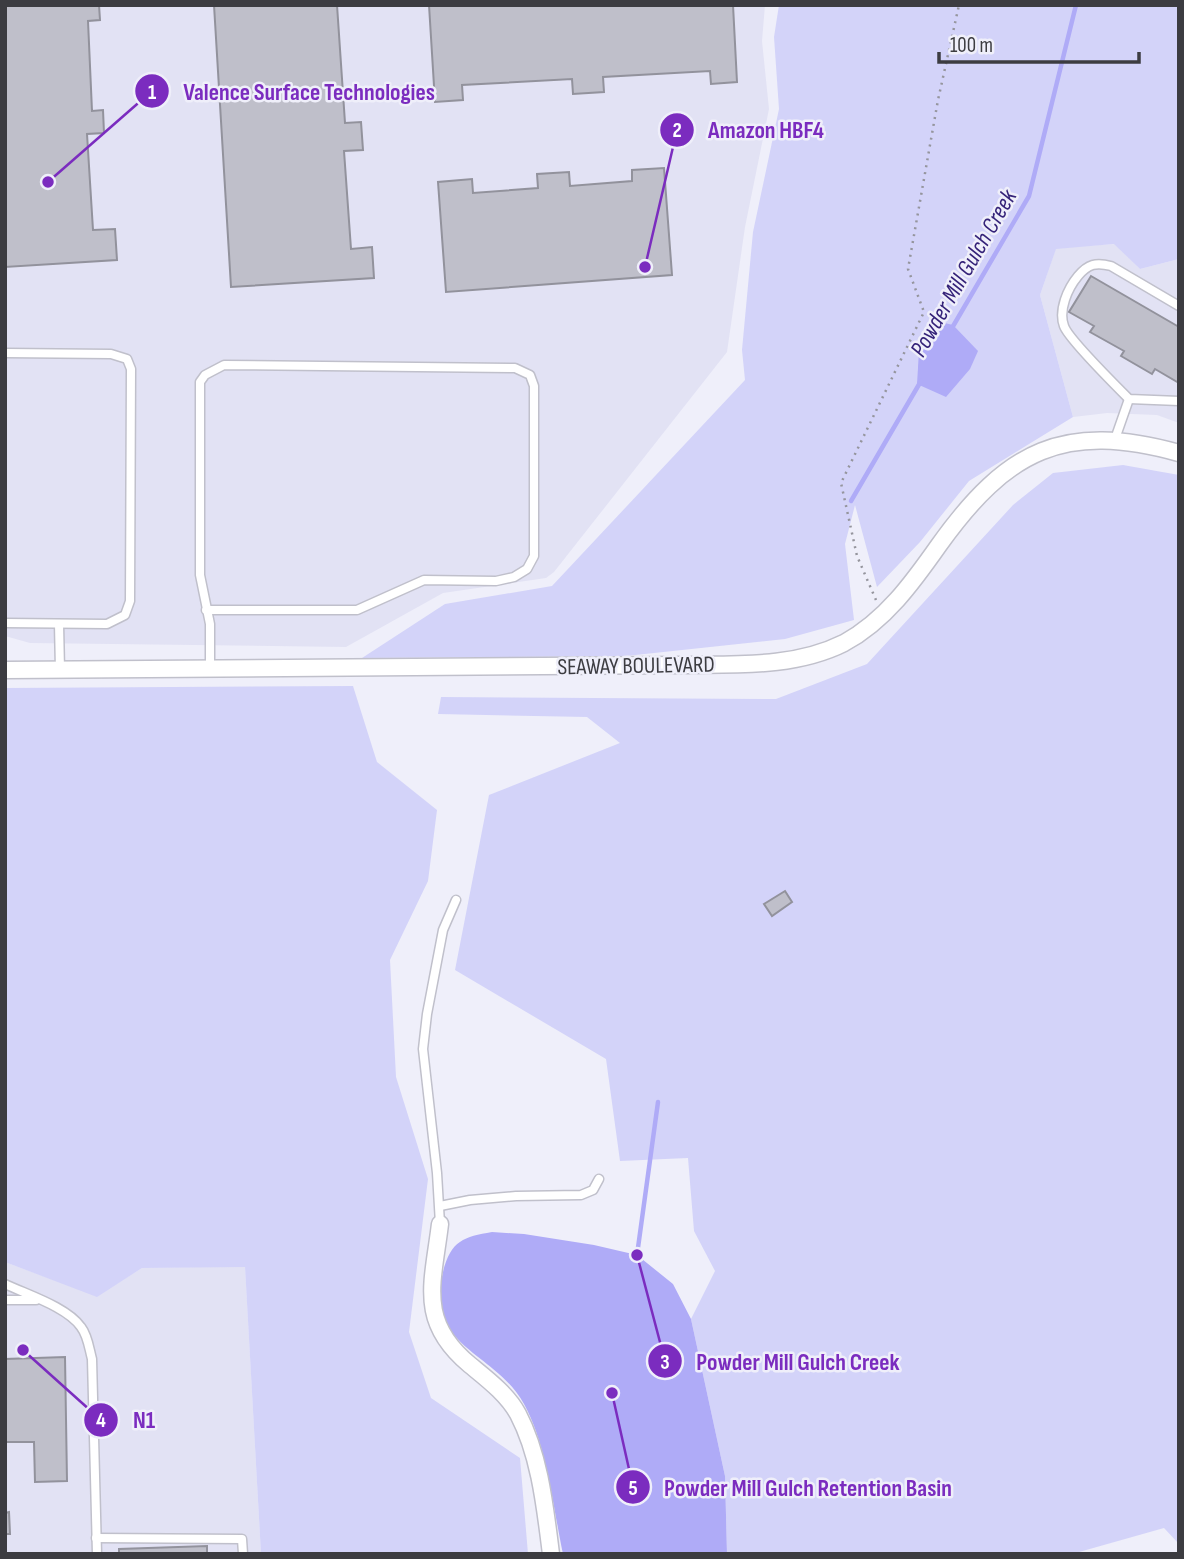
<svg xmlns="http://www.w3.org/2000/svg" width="1184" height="1559" viewBox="0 0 1184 1559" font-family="'Sofia Sans Condensed',sans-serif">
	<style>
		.built { fill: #e2e2f4 }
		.green { fill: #d3d3f9 }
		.water { fill: #afabf7 }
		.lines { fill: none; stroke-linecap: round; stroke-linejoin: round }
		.stream { stroke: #afabf7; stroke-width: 4.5 }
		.building { fill: #bfbfca; stroke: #92929c; stroke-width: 2 }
		.lane-casing { stroke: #c0c0cb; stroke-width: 11 }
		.street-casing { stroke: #c0c0cb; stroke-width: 19 }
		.path { stroke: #95959d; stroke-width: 2.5; stroke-dasharray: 2 5; stroke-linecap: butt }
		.lane { stroke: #fff; stroke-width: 8 }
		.street { stroke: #fff; stroke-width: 16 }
		.labels { text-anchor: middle; stroke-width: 5; stroke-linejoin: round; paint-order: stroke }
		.street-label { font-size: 23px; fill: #3c3c41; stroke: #efeffa }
		.water-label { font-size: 24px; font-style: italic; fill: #352379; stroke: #efeffa }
		.leader { fill: none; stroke: #7b2cbf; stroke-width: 2.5 }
		.callout-dot { fill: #7b2cbf; stroke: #efeffa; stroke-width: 2.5 }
		.mark-label { font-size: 21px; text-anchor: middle; font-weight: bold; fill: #fff }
		.callout-label { font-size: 24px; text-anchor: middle; font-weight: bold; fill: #7b2cbf; stroke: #efeffa; stroke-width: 5; stroke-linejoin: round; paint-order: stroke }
	</style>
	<rect width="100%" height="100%" fill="#efeffa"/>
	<!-- built -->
	<g class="built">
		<polygon points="5,5 765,5 762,41 769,109 745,227 727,352 554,572 546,578 443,593 346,647 30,643 5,636"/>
		<polygon points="1115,244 1140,269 1179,259 1179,423 1157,415 1107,413 1073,417 1040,295 1056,248"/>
		<polygon points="5,1262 97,1296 142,1268 245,1266 261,1554 5,1554"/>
	</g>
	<!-- green -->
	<g class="green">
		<polygon points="779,5 1179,5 1179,259 1140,269 1114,244 1056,249 1040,295 1073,417 969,481 920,542 877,587 855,505 845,544 854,620 785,639 626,656 362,658 445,604 552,586 745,380 742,350 753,232 779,109 774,37"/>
		<polygon points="1123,465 1179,475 1179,1544 1164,1528 1072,1554 727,1554 725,1476 691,1319 715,1271 694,1231 688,1158 620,1161 606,1059 455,970 489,795 620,743 587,717 438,714 441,697 776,699 867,664 1013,505 1053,473"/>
		<polygon points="353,686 377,762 437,810 428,881 390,960 396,1077 428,1179 409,1332 431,1398 520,1458 528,1554 261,1554 245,1267 142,1268 97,1297 5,1262 5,688"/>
	</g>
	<!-- water -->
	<g class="water">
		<polygon points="936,321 953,325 978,351 970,369 946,397 917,384 919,351"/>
		<path d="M492,1232L524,1234L594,1245L637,1255L673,1284L691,1319L725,1476L727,1554H563C553,1507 547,1446 524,1404C495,1351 424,1348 443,1272C451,1240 464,1237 492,1232Z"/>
	</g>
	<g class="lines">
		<!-- stream -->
		<g class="stream">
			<polyline points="952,328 1029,196 1076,5"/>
			<polyline points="851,501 921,381"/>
			<polyline points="637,1255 658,1102"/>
		</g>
	</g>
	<!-- building -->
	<g class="building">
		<polygon points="5,5 99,5 100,20 88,21 92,111 103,110 104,133 87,134 93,230 115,229 117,260 5,267"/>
		<polygon points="214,5 337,5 345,123 361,122 363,150 344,151 351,249 372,247 374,278 231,287"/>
		<polygon points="429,5 733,5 737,82 711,84 710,71 603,77 604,92 573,94 572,79 462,85 463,100 435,102"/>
		<polygon points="664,168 672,275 446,292 438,182 472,179 473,193 538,188 537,174 569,172 570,186 632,181 632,170"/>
		<polygon points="1091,276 1179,327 1179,383 1155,369 1152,374 1121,356 1124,351 1090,332 1094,326 1069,312"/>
		<polygon points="785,891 792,902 772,916 764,904"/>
		<polygon points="65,1357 67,1481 35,1482 34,1442 6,1442 5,1463 5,1359"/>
		<polygon points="9,1512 10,1534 5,1534 5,1513"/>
		<polygon points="207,1546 207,1554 119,1554 119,1549"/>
	</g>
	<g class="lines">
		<!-- lane casing -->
		<g class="lane-casing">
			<g id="lane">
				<path d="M1179,306L1111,266C1096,262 1088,264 1078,276C1068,288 1058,310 1064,326C1068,338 1117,387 1129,399L1179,401"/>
				<polyline points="5,353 111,354 127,359 131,369 130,601 125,615 107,624 5,623"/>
				<polyline points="1115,439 1129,399"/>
				<polyline points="206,610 357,610 424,580 496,581 514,577 527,569 534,556 534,386 530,375 515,368 224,365 205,375 200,382 200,575 210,624 210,668"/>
				<polyline points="59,624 60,670"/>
				<polyline points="440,1206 470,1200 516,1196 581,1195 593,1190 599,1179"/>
				<polyline points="440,1224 437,1173 423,1049 427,1014 443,930 456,900"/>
				<path d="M5,1284C28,1295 67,1307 81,1327C88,1336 89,1348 92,1359L97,1554"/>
				<polyline points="5,1300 36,1300"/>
				<polyline points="96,1538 242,1539 243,1554"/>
			</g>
		</g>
		<!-- street casing -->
		<g class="street-casing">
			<g id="street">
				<path d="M5,670L682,665C736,664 794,668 844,643C885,621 913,582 939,545C1007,450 1064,421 1179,453"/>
				<path d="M440,1224C433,1283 417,1321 470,1365C487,1379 507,1394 518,1414C540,1456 545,1507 551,1554"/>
			</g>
		</g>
		<!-- path -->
		<polyline class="path" points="876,600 857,556 841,483 924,312 908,269 938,100 959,5"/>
		<!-- lane -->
		<use href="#lane" class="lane"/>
		<!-- street -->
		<use href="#street" class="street"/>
	</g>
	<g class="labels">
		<!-- street labels -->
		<g class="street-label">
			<text transform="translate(636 665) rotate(-1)" y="8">SEAWAY BOULEVARD</text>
		</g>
		<!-- water labels -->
		<g class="water-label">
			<text transform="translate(963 273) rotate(-60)" y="8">Powder Mill Gulch Creek</text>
		</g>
	</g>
	<!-- callouts -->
	<path class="leader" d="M48 182L152 91M645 267L677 130M637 1255L665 1361M23 1350L101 1420M612 1393L633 1487"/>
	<g class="callout-dot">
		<circle cx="48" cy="182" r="7"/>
		<circle cx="645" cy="267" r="7"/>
		<circle cx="637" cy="1255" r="7"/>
		<circle cx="23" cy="1350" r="7"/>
		<circle cx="612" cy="1393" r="7"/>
		<circle cx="152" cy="91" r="18"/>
		<circle cx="677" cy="130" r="18"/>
		<circle cx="665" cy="1361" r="18"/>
		<circle cx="101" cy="1420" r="18"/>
		<circle cx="633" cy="1487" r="18"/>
	</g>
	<g class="mark-label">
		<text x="152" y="99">1</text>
		<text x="677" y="137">2</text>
		<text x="665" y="1369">3</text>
		<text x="101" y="1427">4</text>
		<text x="633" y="1495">5</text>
	</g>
	<g class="callout-label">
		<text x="309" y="100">Valence Surface Technologies</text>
		<text x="766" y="138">Amazon HBF4</text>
		<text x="798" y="1370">Powder Mill Gulch Creek</text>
		<text x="144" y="1428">N1</text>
		<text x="808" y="1496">Powder Mill Gulch Retention Basin</text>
	</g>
	<!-- border -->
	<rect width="1184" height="1559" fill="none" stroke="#3c3c41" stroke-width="14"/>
	<!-- scale -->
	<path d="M939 52v10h200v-10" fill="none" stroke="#3c3c41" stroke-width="3.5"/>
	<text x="950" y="52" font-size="21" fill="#3c3c41" stroke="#efeffa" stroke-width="5" paint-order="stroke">100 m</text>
</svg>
